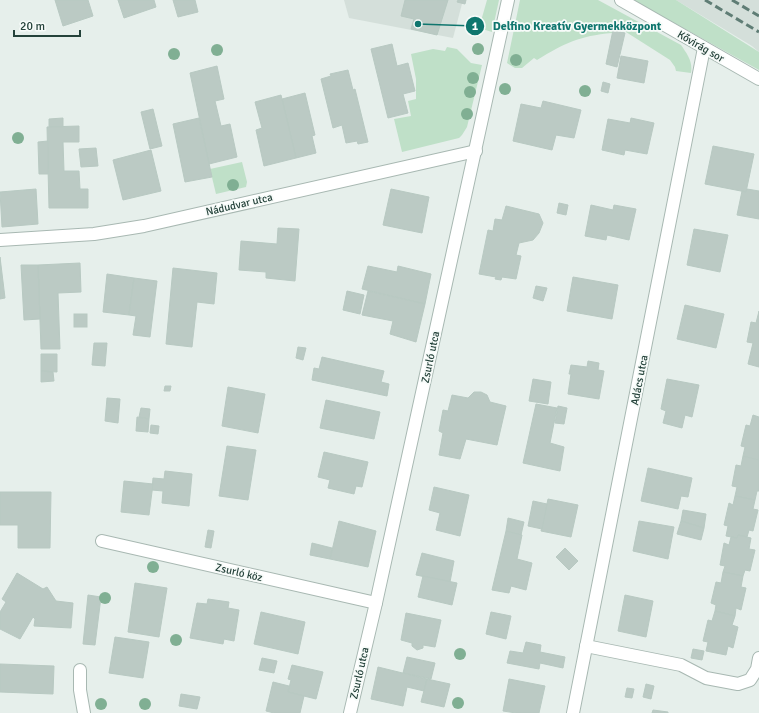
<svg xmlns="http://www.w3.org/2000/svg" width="759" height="713" viewBox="0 0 759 713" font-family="Signika,sans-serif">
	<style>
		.built { fill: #d4dfda }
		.green { fill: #bfe0c8 }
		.building { fill: #bbcac4; stroke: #b8c9c2 }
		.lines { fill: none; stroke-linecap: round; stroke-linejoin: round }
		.minor-casing { stroke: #a8b8b2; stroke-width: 14 }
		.minor { stroke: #fff; stroke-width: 12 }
		.rail { stroke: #5f7d75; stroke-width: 3; stroke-dasharray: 8 4; stroke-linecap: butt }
		.tree { fill: #80af93 }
		.labels { text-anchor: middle; stroke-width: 3.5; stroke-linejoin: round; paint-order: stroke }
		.street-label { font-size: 11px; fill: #24423a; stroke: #f7fbf9 }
		.leader { fill: none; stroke: #0f766e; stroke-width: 1.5 }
		.callout-dot { fill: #0f766e; stroke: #f7fbf9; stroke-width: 1.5 }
		.mark-label { font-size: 12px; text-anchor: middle; font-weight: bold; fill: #fff }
		.callout-label { font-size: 12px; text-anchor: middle; font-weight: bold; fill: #0f766e; stroke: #f7fbf9; stroke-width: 3.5; stroke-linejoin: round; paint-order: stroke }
	</style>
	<rect width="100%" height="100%" fill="#e6efeb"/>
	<!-- built -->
	<g class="built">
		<polygon points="344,0 463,0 453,38 349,18"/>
		<polygon points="676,0 759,0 759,52 752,46"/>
	</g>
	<!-- green -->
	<g class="green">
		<polygon points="487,0 499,0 492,32 479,28"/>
		<path d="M520,0H598L681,45C687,54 693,61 691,73L676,71L675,67L670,60L615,25L612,33C579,36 565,43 537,60L534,58L522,68H515L507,63Z"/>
		<polygon points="633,0 676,0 759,52 759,70"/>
		<polygon points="447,47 457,49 471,63 482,65 467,127 462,135 459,138 402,152 394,119 411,116 408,101 416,99 416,79 411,54 433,49 445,51"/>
		<polygon points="242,162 247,182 246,187 216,194 210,169"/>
	</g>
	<!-- building -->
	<g class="building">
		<polygon points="55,0 88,0 93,16 63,26"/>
		<polygon points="118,0 154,0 156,7 124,18"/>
		<polygon points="173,0 195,0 198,12 178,17"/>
		<polygon points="405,0 448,0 437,35 411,29 414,19 401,16"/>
		<polygon points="458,0 466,0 465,4 457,2"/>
		<polygon points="613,30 625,33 617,67 606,64"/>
		<polygon points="392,44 397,66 408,63 415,91 403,94 408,113 388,118 371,49"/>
		<polygon points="621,56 648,61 644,83 617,78"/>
		<polygon points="217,66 224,99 215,101 221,126 230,124 237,157 209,164 190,73"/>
		<polygon points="348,70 353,90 355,89 368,142 358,144 357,141 346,143 342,125 333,128 321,79 331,76 330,74"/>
		<polygon points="603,82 610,84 608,93 601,91"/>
		<polygon points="305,93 315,135 312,136 316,153 296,158 282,99"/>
		<polygon points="281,95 296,158 264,166 256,130 262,128 255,102"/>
		<polygon points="543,101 581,110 574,138 556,135 552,150 513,141 521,104 541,108"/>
		<polygon points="153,109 162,146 150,149 141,112"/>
		<polygon points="63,118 63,127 49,127 49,119"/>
		<polygon points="199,118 212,177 185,182 173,124"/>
		<polygon points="631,118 654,123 647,154 625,150 624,155 602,150 608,119 630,123"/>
		<polygon points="79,126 79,142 63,142 64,171 79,171 80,189 88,189 88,208 49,208 47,127"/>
		<polygon points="48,141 48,174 39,174 38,142"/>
		<polygon points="713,146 754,154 746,192 705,184"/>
		<polygon points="96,148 98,166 81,167 79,149"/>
		<polygon points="151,150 161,191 123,200 113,160"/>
		<polygon points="36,189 38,224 2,227 0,192"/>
		<polygon points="391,189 429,197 422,233 383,225"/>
		<polygon points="747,189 759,191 759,219 737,215 742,191 746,192"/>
		<polygon points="559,203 568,205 566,215 557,213"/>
		<polygon points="591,205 613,210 614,205 636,209 629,240 607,235 606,240 585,236"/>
		<polygon points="506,206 539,214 543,223 539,233 533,240 519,243 516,255 521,256 516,279 502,277 501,280 495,279 496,277 479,274 488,230 493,231 495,219 502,220"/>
		<polygon points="278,228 299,229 295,281 266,278 266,272 239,270 241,241 277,244"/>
		<polygon points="694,229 728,235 720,272 687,265"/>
		<polygon points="0,257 5,298 0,299"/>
		<polygon points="80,263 81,292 58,293 60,349 41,349 38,265"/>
		<polygon points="21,265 38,265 40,319 24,320"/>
		<polygon points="368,266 397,272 398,266 431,274 425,304 362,289"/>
		<polygon points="173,268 217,273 214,304 197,302 192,347 166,344"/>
		<polygon points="107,274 134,278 129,315 103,312"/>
		<polygon points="573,277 618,285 612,319 567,311"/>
		<polygon points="134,278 157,281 150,337 133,335 136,316 129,315"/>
		<polygon points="536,286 547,288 543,301 533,298"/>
		<polygon points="347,291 364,295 360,314 343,310"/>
		<polygon points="368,291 425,304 416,342 390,334 393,321 362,315"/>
		<polygon points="685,305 724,314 716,348 677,339"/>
		<polygon points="759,311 759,367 748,364 753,343 747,342 751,322 756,323"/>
		<rect x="74" y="314" width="13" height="13"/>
		<polygon points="94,343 107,343 105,366 92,365"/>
		<polygon points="298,347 306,348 303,360 296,358"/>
		<polygon points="41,354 57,354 57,372 41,371"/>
		<polygon points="322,357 384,371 381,382 389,384 387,396 312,380 314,368 319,369"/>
		<polygon points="588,361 599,363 598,370 604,371 599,399 568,394 571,374 569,374 571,365 587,367"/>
		<polygon points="41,371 53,372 54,381 41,382"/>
		<polygon points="533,379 551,382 548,404 529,401"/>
		<polygon points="667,379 699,385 692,417 685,415 682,428 663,423 666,411 661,409"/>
		<polygon points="165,386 171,386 170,391 164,391"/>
		<polygon points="228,387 265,394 258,433 222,426"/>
		<polygon points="474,392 481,392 487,395 490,402 506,406 497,445 466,439 460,459 439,455 443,433 439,431 443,410 448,411 452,395 468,398"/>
		<polygon points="107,398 120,399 118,423 105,421"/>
		<polygon points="326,400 380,412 374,439 320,428"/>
		<polygon points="536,404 557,408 550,443 564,447 560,471 523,463"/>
		<polygon points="558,406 567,408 564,424 555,423"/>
		<polygon points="141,408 150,409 149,419 139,417"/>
		<polygon points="753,415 759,417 759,460 743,456 745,447 741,446 746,425 750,426"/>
		<polygon points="137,417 149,419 148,432 136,431"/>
		<polygon points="151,425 159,426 158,434 150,433"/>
		<polygon points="227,446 256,450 248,500 219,496"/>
		<polygon points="324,452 368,462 362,487 356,486 354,494 328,488 330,480 318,477"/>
		<polygon points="743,456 759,460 759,491 757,491 755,500 735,496 737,487 732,486 736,465 741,466"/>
		<polygon points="648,468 692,478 688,497 681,496 678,509 641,501"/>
		<polygon points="165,471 192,474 189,506 162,503 163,491 152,490 153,478 164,479"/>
		<polygon points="124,481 153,484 149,515 121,512"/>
		<polygon points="434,487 469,495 460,536 436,530 440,513 429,510"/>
		<polygon points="0,492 51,492 50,548 18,548 18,525 0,525"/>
		<polygon points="735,496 755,500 753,509 758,510 753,531 749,530 747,537 738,535 737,538 726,536 728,526 724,525 729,503 733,505"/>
		<polygon points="548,499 578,505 571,537 541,531"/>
		<polygon points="533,501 547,504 542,529 528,526"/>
		<polygon points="683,510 706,514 704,528 681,521"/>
		<polygon points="508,518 524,522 521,535 506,531"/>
		<polygon points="339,521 376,531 368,567 330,559"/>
		<polygon points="639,521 674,527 668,559 633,551"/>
		<polygon points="681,521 704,528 701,540 677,534"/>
		<polygon points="208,530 214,531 211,548 205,547"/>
		<polygon points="506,531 522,535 517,559 532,563 526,590 511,586 509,593 492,590"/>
		<polygon points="738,535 751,538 749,549 755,550 750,571 745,570 743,576 723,572 725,566 720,565 724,543 729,545 731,537 737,538"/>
		<polygon points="312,543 332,548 330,559 310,555"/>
		<polygon points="565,548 578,561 569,570 556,557"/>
		<polygon points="422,553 454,561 450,582 416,575"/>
		<polygon points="723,572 743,576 741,587 746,588 741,610 736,608 735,616 715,611 716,605 711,603 716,582 721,583"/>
		<polygon points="17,573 43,589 47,587 56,601 73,603 71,628 34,626 35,619 33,617 20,639 0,629 0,612 6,602 2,599"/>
		<polygon points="423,576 457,583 452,605 418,597"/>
		<polygon points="135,583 167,588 159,637 128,632"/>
		<polygon points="88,595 101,597 95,645 83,644"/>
		<polygon points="625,595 653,601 646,637 618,631"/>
		<polygon points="208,599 229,602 228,608 239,610 234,641 224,639 223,644 190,638 197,603 207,604"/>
		<polygon points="715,611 735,616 732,625 738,627 733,648 728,646 726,655 706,651 708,642 703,641 708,620 712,621"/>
		<polygon points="261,612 305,622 298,654 254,644"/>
		<polygon points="491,612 511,616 506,639 486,634"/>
		<polygon points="406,613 441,620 435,647 423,645 423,648 417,650 412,646 412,643 401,640"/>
		<polygon points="115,637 149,642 143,678 109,673"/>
		<polygon points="526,642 541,645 540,652 565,657 563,668 540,663 539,669 507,663 510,651 523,653"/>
		<polygon points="693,649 704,651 702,660 691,658"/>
		<polygon points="407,657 435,663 431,679 403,673"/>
		<polygon points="262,658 277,661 274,673 259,670"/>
		<polygon points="0,664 54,666 53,694 0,692"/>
		<polygon points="292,665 323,672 316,699 288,692 291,680 288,679"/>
		<polygon points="378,667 427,679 424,691 407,687 403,706 371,699"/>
		<polygon points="427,679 450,684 444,707 421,702"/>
		<polygon points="509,679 545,686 539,713 516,713 503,711"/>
		<polygon points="273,682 289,686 288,692 304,696 300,713 274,713 266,711"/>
		<polygon points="646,684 654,686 651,699 643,697"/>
		<polygon points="627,688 634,689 632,698 625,697"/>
		<polygon points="181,694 200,697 197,709 179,706"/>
		<polygon points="653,710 668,712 668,713 652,713"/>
	</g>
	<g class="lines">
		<!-- minor casing -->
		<g class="minor-casing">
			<g id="minor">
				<polyline points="621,0 759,79"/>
				<polyline points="0,240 94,234 144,226 476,151"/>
				<polyline points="102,541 376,603"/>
				<polyline points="586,646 681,665 706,678 738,684 750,680 757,669 759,658"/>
				<polyline points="80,670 80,690 84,713"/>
				<polyline points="350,713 376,603 508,0"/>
				<polyline points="573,713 704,48"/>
			</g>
		</g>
		<!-- minor -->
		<use href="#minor" class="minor"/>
		<!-- rail -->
		<g class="rail">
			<polyline points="705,0 759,32"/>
			<polyline points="732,0 759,16"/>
		</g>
	</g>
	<!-- trees -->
	<g class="tree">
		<circle cx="478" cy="49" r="6"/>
		<circle cx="217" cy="50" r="6"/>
		<circle cx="174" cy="54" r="6"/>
		<circle cx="516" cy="60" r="6"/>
		<circle cx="473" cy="78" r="6"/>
		<circle cx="505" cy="89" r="6"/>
		<circle cx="585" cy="91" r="6"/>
		<circle cx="470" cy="92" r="6"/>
		<circle cx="467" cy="114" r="6"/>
		<circle cx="18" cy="138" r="6"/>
		<circle cx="233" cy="185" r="6"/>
		<circle cx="153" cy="567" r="6"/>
		<circle cx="105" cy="598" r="6"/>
		<circle cx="176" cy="640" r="6"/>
		<circle cx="460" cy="654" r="6"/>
		<circle cx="458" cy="703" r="6"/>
		<circle cx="101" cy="704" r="6"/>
		<circle cx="145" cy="704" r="6"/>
	</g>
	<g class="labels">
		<!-- street labels -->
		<g class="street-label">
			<text transform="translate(701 46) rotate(30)" y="4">Kővirág sor</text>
			<text transform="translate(239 204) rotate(-13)" y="4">Nádudvar utca</text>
			<text transform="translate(430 357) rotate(-78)" y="4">Zsurló utca</text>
			<text transform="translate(639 380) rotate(-79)" y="4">Adács utca</text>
			<text transform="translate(239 572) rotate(13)" y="4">Zsurló köz</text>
			<text transform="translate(359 673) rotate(-77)" y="4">Zsurló utca</text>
		</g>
	</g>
	<!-- callouts -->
	<path class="leader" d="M418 24L475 26"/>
	<g class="callout-dot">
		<circle cx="418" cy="24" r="4"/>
		<circle cx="475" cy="26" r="10"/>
	</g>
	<g class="mark-label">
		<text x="475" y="30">1</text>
	</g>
	<g class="callout-label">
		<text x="577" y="30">Delfino Kreatív Gyermekközpont</text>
	</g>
	<!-- scale -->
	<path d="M14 30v6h66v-6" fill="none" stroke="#24423a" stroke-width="2"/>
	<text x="20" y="30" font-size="12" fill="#24423a" stroke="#f7fbf9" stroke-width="3" paint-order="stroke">20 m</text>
</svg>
